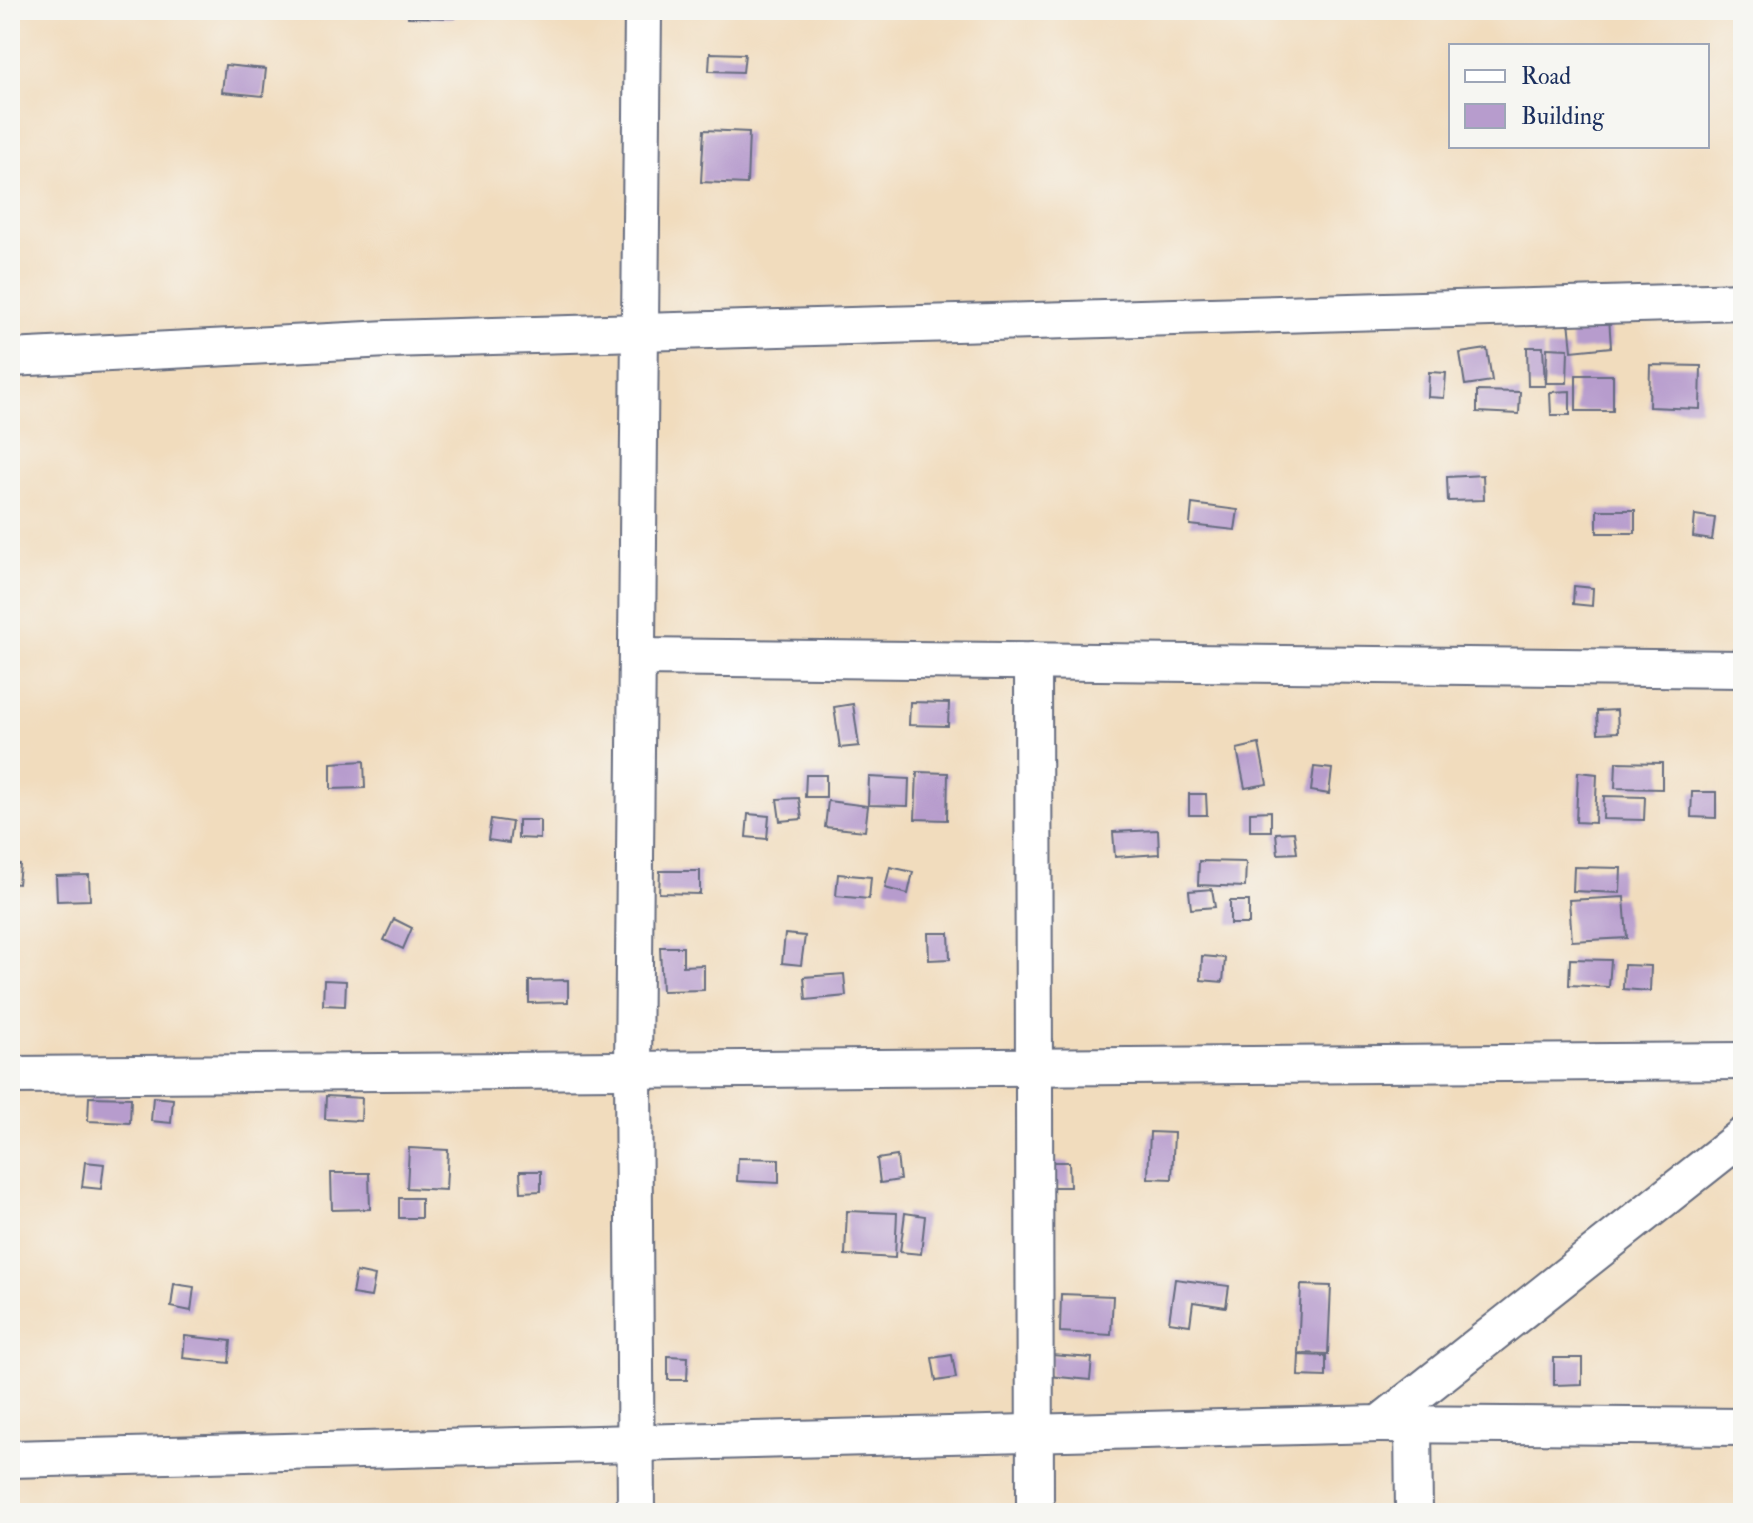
<svg xmlns="http://www.w3.org/2000/svg" width="1753" height="1523" viewBox="0 0 1753 1523" font-family="'IM FELL Double Pica',serif">
	<style>
		.building { fill: #b79ccd }
		.lines { fill: none; stroke-linecap: round; stroke-linejoin: round }
		.minor-casing { stroke: #666c7f; stroke-width: 40 }
		.minor { stroke: #fff; stroke-width: 36 }
	</style>
	<rect width="100%" height="100%" fill="#f6f6f2"/>
	<filter id="ink" filterUnits="userSpaceOnUse"><feTurbulence type="fractalNoise" baseFrequency=".0125" numOctaves="2"/><feDisplacementMap in="SourceGraphic" scale="16" xChannelSelector="R" yChannelSelector="G"/><feConvolveMatrix kernelMatrix="1 2 1 2 8 2 1 2 1" color-interpolation-filters="sRGB"/></filter>
	<filter id="wash" filterUnits="userSpaceOnUse"><feTurbulence type="fractalNoise" baseFrequency=".006" numOctaves="4" result="noise"/><feDisplacementMap in="SourceGraphic" scale="32" xChannelSelector="R" yChannelSelector="G"/><feGaussianBlur stdDeviation="1.8" result="paint"/><feColorMatrix in="noise" values="0 0 0 0 0 0 0 0 0 0 0 0 0 0 0 0 0 1.4 0 .05"/><feComposite in="paint" operator="in"/></filter>
	<g filter="url(#wash)">
		<rect width="100%" height="100%" fill="#f1dcbd"/>
		<g id="blocks">
			<!-- building -->
			<g class="building">
				<polygon points="408,10 455,10 455,18 408,17"/>
				<polygon points="710,53 745,54 743,72 709,71"/>
				<polygon points="225,65 266,69 263,96 222,92"/>
				<polygon points="704,130 749,132 747,184 701,182"/>
				<polygon points="1609,317 1611,347 1572,351 1569,320"/>
				<polygon points="1527,347 1543,347 1545,386 1528,386"/>
				<polygon points="1547,348 1568,349 1567,383 1546,383"/>
				<polygon points="1487,349 1492,381 1465,385 1460,353"/>
				<polygon points="1650,365 1701,366 1700,409 1649,407"/>
				<polygon points="1429,372 1446,373 1444,398 1428,397"/>
				<rect x="1576" y="375" width="37" height="36"/>
				<polygon points="1477,391 1520,392 1519,414 1477,412"/>
				<polygon points="1570,391 1570,415 1551,415 1550,392"/>
				<polygon points="1483,475 1484,500 1448,501 1447,477"/>
				<polygon points="1192,504 1238,510 1235,530 1190,525"/>
				<rect x="1597" y="510" width="38" height="23"/>
				<polygon points="1695,515 1715,518 1712,540 1693,537"/>
				<polygon points="1574,586 1593,588 1592,606 1573,604"/>
				<polygon points="910,702 949,703 948,726 909,725"/>
				<polygon points="853,704 859,746 840,748 834,707"/>
				<polygon points="1617,710 1618,732 1598,733 1597,711"/>
				<polygon points="1259,744 1267,784 1245,788 1237,749"/>
				<polygon points="364,761 365,788 331,789 331,763"/>
				<polygon points="1616,762 1662,763 1662,789 1615,788"/>
				<polygon points="1314,767 1332,769 1329,794 1311,791"/>
				<polygon points="917,772 948,773 947,820 915,819"/>
				<polygon points="1578,772 1597,774 1595,823 1576,822"/>
				<polygon points="806,775 826,775 826,797 805,797"/>
				<polygon points="869,777 909,779 908,806 868,805"/>
				<polygon points="1692,792 1716,792 1716,818 1691,817"/>
				<polygon points="1189,794 1206,794 1207,815 1189,815"/>
				<polygon points="1604,796 1645,797 1644,820 1603,819"/>
				<polygon points="799,798 802,819 780,821 777,799"/>
				<polygon points="828,801 868,806 865,831 825,827"/>
				<polygon points="1271,811 1271,831 1250,831 1250,812"/>
				<polygon points="748,814 769,816 767,839 746,837"/>
				<polygon points="491,819 512,822 509,843 488,840"/>
				<polygon points="518,820 540,820 540,839 518,838"/>
				<polygon points="1158,830 1159,854 1115,857 1113,832"/>
				<polygon points="1294,832 1297,853 1278,854 1276,833"/>
				<polygon points="1199,861 1246,862 1245,887 1198,885"/>
				<polygon points="10,864 20,865 18,884 10,883"/>
				<polygon points="890,867 913,872 908,894 885,888"/>
				<polygon points="1574,867 1621,868 1620,893 1573,891"/>
				<polygon points="660,871 700,871 700,894 659,893"/>
				<polygon points="838,874 871,877 869,899 836,896"/>
				<polygon points="89,875 90,900 57,901 56,876"/>
				<polygon points="1212,889 1215,907 1191,909 1189,891"/>
				<polygon points="1624,897 1627,938 1572,941 1569,900"/>
				<rect x="1230" y="901" width="19" height="23"/>
				<polygon points="394,919 412,928 403,949 384,940"/>
				<polygon points="928,933 949,933 950,959 929,960"/>
				<polygon points="785,934 805,936 801,965 782,963"/>
				<polygon points="660,947 683,947 683,966 704,965 704,990 662,991"/>
				<polygon points="1202,956 1225,958 1223,982 1201,980"/>
				<polygon points="1570,959 1611,960 1609,987 1569,985"/>
				<polygon points="1624,965 1651,966 1650,991 1623,989"/>
				<polygon points="844,974 846,996 806,1000 804,977"/>
				<polygon points="324,980 346,981 345,1006 323,1005"/>
				<polygon points="568,980 568,1002 529,1003 529,981"/>
				<polygon points="326,1096 362,1098 361,1121 325,1119"/>
				<polygon points="89,1097 131,1098 130,1123 88,1121"/>
				<polygon points="153,1097 173,1099 171,1123 151,1121"/>
				<polygon points="1150,1132 1174,1133 1172,1179 1148,1178"/>
				<polygon points="409,1148 448,1150 446,1190 407,1188"/>
				<polygon points="897,1156 900,1180 880,1183 877,1159"/>
				<polygon points="738,1158 779,1159 779,1183 737,1181"/>
				<polygon points="85,1162 104,1164 101,1189 82,1187"/>
				<polygon points="1049,1162 1069,1162 1070,1187 1049,1187"/>
				<polygon points="520,1171 541,1171 541,1191 521,1192"/>
				<polygon points="331,1173 369,1173 370,1209 332,1210"/>
				<rect x="399" y="1198" width="22" height="20"/>
				<polygon points="847,1211 897,1213 895,1258 845,1255"/>
				<polygon points="905,1213 925,1216 921,1254 900,1252"/>
				<polygon points="356,1272 375,1276 371,1297 352,1294"/>
				<polygon points="1175,1279 1229,1286 1226,1307 1193,1302 1190,1325 1169,1322"/>
				<polygon points="174,1284 194,1287 191,1311 171,1307"/>
				<polygon points="1301,1285 1331,1286 1328,1354 1298,1353"/>
				<polygon points="1061,1294 1113,1296 1111,1335 1060,1332"/>
				<polygon points="185,1336 231,1341 229,1363 183,1358"/>
				<polygon points="952,1355 956,1378 936,1381 932,1358"/>
				<polygon points="1051,1355 1092,1358 1090,1380 1049,1376"/>
				<polygon points="1299,1355 1326,1356 1326,1377 1298,1376"/>
				<polygon points="668,1356 688,1357 687,1380 668,1380"/>
				<polygon points="1554,1358 1582,1358 1582,1384 1554,1385"/>
			</g>
		</g>
	</g>
	<g filter="url(#ink)">
		<use href="#blocks" fill-opacity="0" stroke="#666c7f" stroke-width="2"/>
		<g class="lines">
			<!-- minor casing -->
			<g class="minor-casing">
				<g id="minor">
					<polyline points="10,358 388,339 1743,301"/>
					<polyline points="637,657 1743,669"/>
					<polyline points="1033,661 1035,1513"/>
					<polyline points="10,1075 1743,1061"/>
					<polyline points="1379,1424 1743,1427"/>
					<polyline points="1413,1424 1414,1513"/>
					<polyline points="10,1459 1379,1424 1743,1136"/>
					<polyline points="636,1513 633,1070 643,10"/>
				</g>
			</g>
			<!-- minor -->
			<use href="#minor" class="minor"/>
		</g>
	</g>
	<!-- margin -->
	<rect width="1753" height="1523" fill="none" stroke="#f6f6f2" stroke-width="40"/>
	<!-- legend -->
	<rect x="1449" y="44" width="260" height="104" fill="#f6f6f2" stroke="#9ea6b7" stroke-width="2"/>
	<rect x="1465" y="70" width="40" height="12" fill="#ffffff" stroke="#9ea6b7" stroke-width="2"/>
	<text x="1521" y="84" font-size="24" fill="#1b2f5e">Road</text>
	<rect x="1465" y="104" width="40" height="24" fill="#b79ccd" stroke="#9ea6b7" stroke-width="2"/>
	<text x="1521" y="124" font-size="24" fill="#1b2f5e">Building</text>
</svg>
